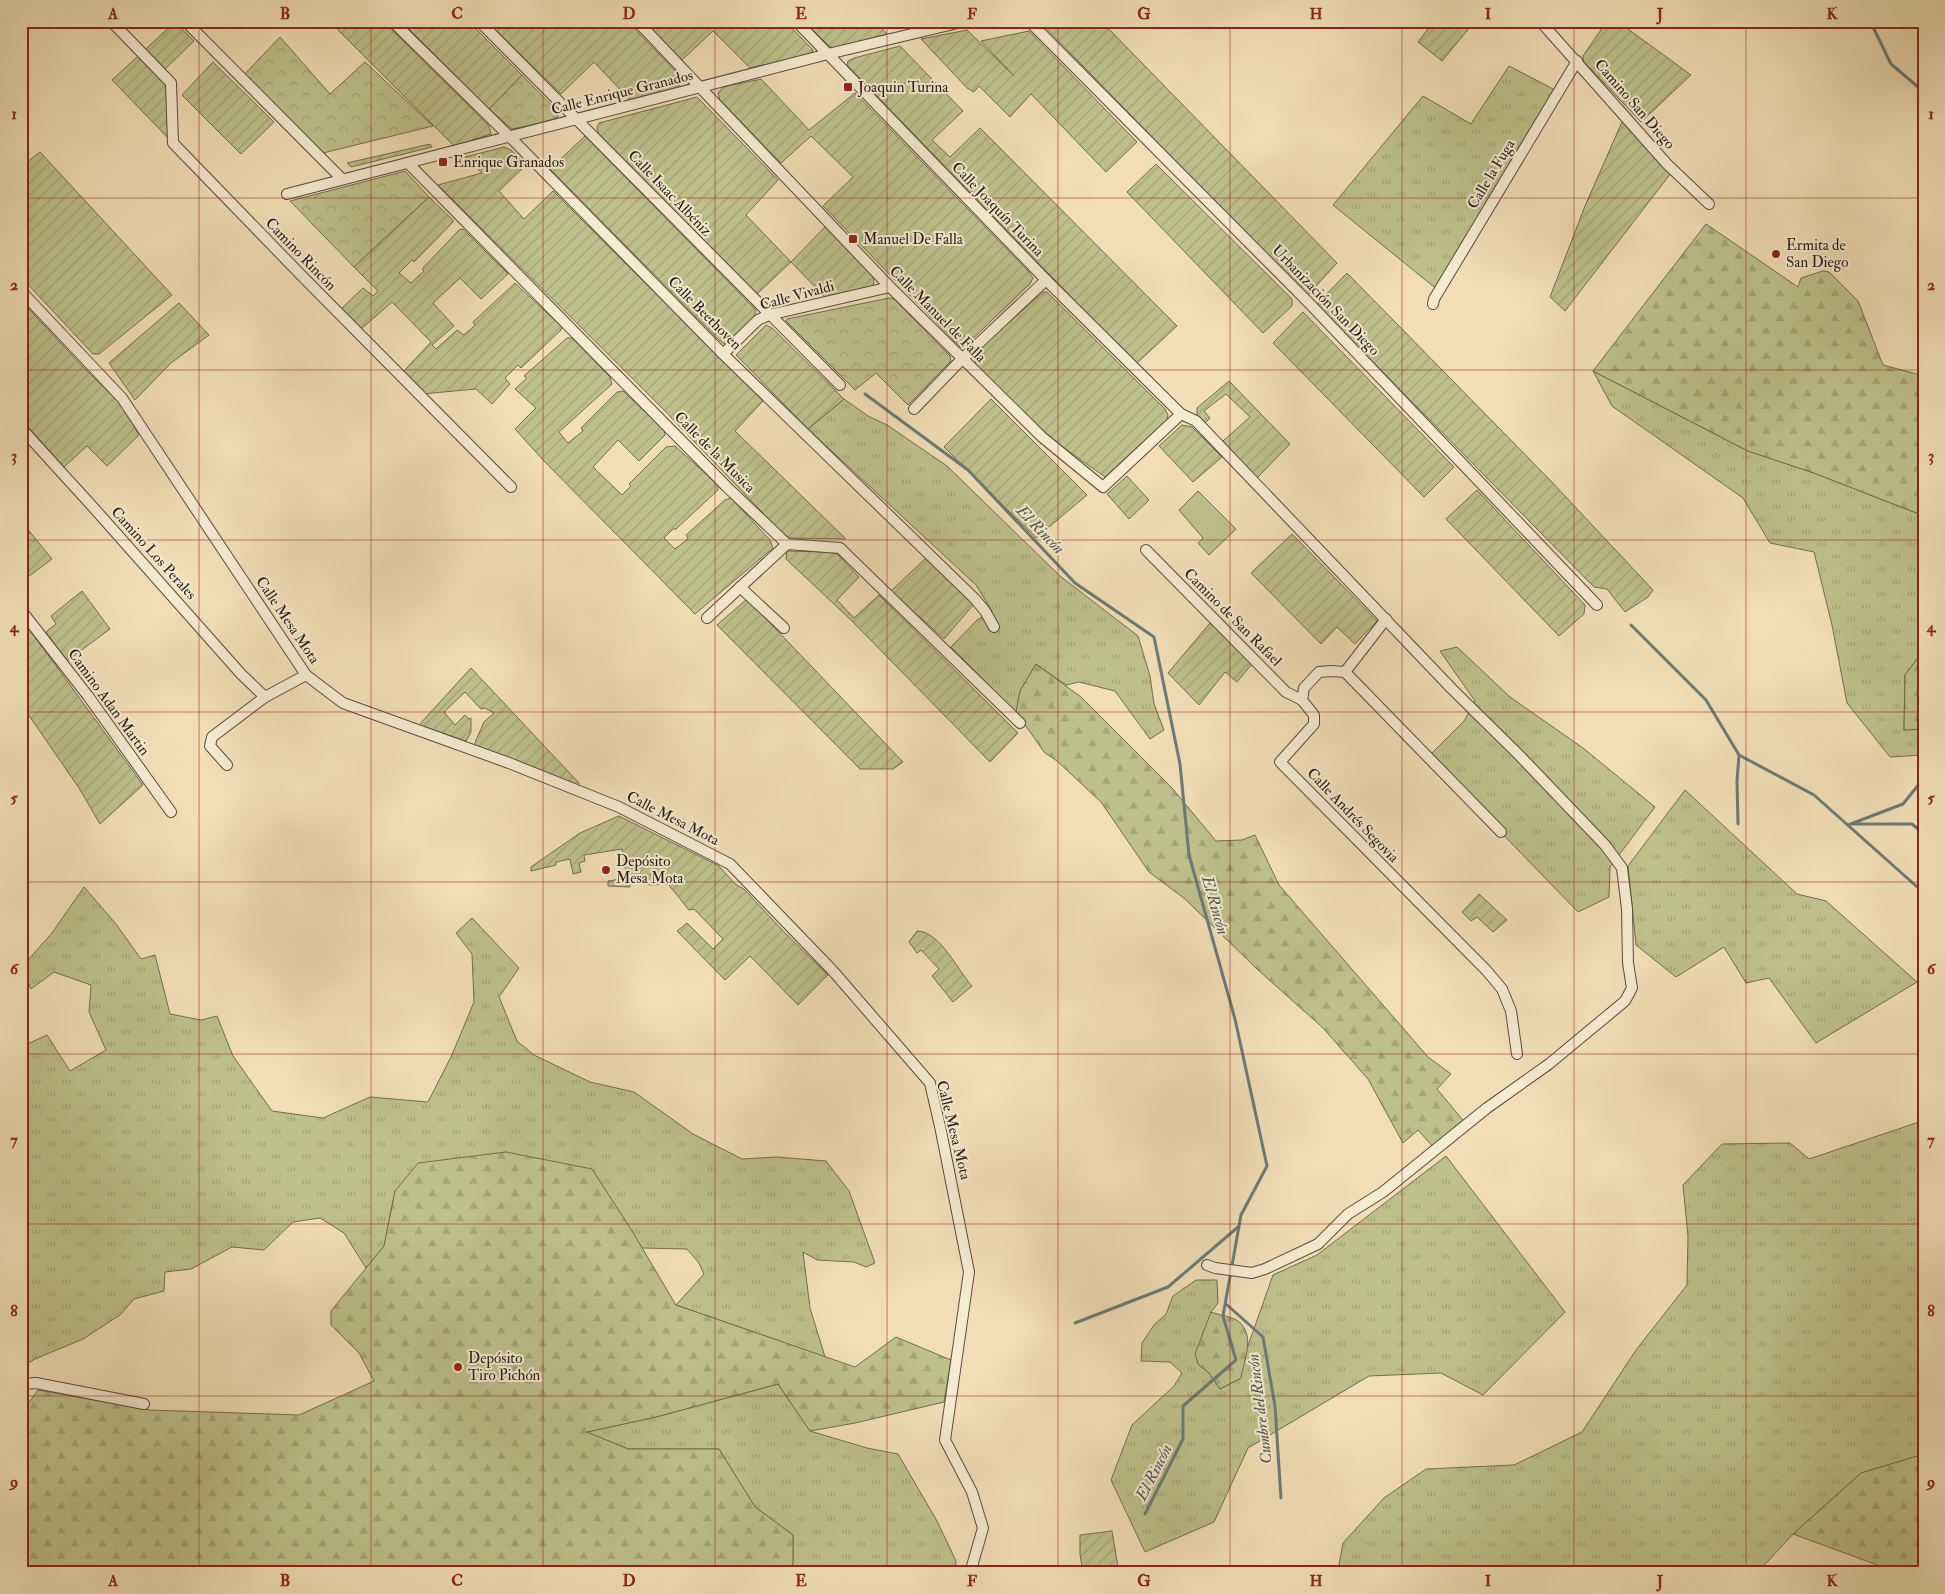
<svg xmlns="http://www.w3.org/2000/svg" width="1945" height="1594" viewBox="0 0 1945 1594" font-family="'IM FELL Double Pica',serif">
	<style>
		.grass { fill: url(#grass-tufts); stroke: #716c50 }
		.forest { fill: url(#forest-firs); stroke: #716c50 }
		.park { fill: url(#park-crowns); stroke: #716c50 }
		.garden { fill: url(#garden-furrows); stroke: #716c50 }
		.pitch { fill: #bec08c; stroke: #716c50 }
		.lines { fill: none; stroke-linecap: round; stroke-linejoin: round }
		.stream { stroke: #6c7a74; stroke-width: 3 }
		.minor-casing { stroke: #574a3c; stroke-width: 12 }
		.minor { stroke: #f6ead0; stroke-width: 10 }
		.grid { fill: none; stroke: #8f2418; stroke-width: 1; stroke-opacity: 0.55 }
		.poi-dot { fill: #8f2418; stroke: #f6ead0; stroke-width: 2 }
		.labels { text-anchor: middle; stroke-width: 4; stroke-linejoin: round; paint-order: stroke }
		.poi-label { font-size: 15px; fill: #241913; stroke: #f6ead0; text-anchor: start }
		.street-label { font-size: 15px; fill: #241913; stroke: #f6ead0 }
		.water-label { font-size: 16px; font-style: italic; fill: #4e524c; stroke: #f6ead0 }
		.neatline { fill: none; stroke: #8f2418; stroke-width: 2 }
		.grid-label { font-size: 16px; text-anchor: middle; font-weight: bold; fill: #8f2418 }
	</style>
	<defs>
		<pattern id="grass-tufts" width="24" height="20" patternUnits="userSpaceOnUse" patternTransform="scale(1.25)"><rect width="24" height="20" fill="#bec08c"/><path d="M3 7l-1-3M5 7V3M7 7l1-3M15 17l-1-3M17 17v-4M19 17l1-3" fill="none" stroke="#a3a478"/></pattern>
		<pattern id="forest-firs" width="22" height="20" patternUnits="userSpaceOnUse" patternTransform="scale(1.25)"><rect width="22" height="20" fill="#bec08c"/><path d="M5 1l3.5 6h-7zM16 11l3.5 6h-7z" fill="#a3a478"/></pattern>
		<pattern id="park-crowns" width="20" height="18" patternUnits="userSpaceOnUse" patternTransform="scale(1.25)"><rect width="20" height="18" fill="#bec08c"/><path d="M2 6a3 3 0 1 1 6 0M12 15a3 3 0 1 1 6 0" fill="none" stroke="#a3a478"/></pattern>
		<pattern id="garden-furrows" width="10" height="10" patternUnits="userSpaceOnUse" patternTransform="scale(1.25)"><rect width="10" height="10" fill="#bec08c"/><path d="M-1 1l2-2M0 10L10 0M9 11l2-2" fill="none" stroke="#a3a478"/></pattern>
	</defs>
	<rect width="100%" height="100%" fill="#f1deb7"/>
	<filter id="stains"><feTurbulence type="fractalNoise" baseFrequency=".004" numOctaves="4"/><feColorMatrix values="0 0 0 0 .2 0 0 0 0 .09 0 0 0 0 .02 0 0 0 .5 -.17"/></filter>
	<radialGradient id="worn" r=".72"><stop offset=".6" stop-color="#630" stop-opacity="0"/><stop offset="1" stop-color="#630" stop-opacity=".3"/></radialGradient>
	<!-- grass -->
	<g class="grass">
		<polygon points="1509,66 1557,91 1439,291 1333,205 1423,96 1471,124"/>
		<polygon points="1593,371 1748,451 1814,473 1924,516 1924,650 1905,675 1904,730 1924,729 1924,755 1890,757 1847,703 1832,625 1814,552 1770,543 1743,498 1612,406"/>
		<polygon points="844,399 868,416 887,425 947,466 1060,576 1138,636 1150,676 1154,704 1164,730 1150,739 1115,691 1079,682 1066,685 1036,664 1020,691 1016,712 951,647 977,620 992,611 976,585 808,429"/>
		<polygon points="1457,647 1510,697 1583,748 1655,807 1610,867 1609,897 1578,912 1428,757 1464,721 1475,701 1440,651"/>
		<polygon points="1685,790 1797,894 1826,901 1917,982 1816,1043 1769,978 1746,983 1724,947 1676,977 1636,945 1628,866"/>
		<polygon points="84,887 116,924 141,959 155,955 170,1014 201,1020 217,1016 233,1056 272,1111 323,1118 370,1097 428,1102 451,1057 474,1002 472,954 456,933 472,918 519,968 499,997 517,1041 534,1055 590,1082 634,1092 693,1134 742,1159 777,1157 826,1161 849,1191 875,1263 866,1267 854,1262 817,1260 803,1252 810,1308 825,1357 676,1305 704,1274 699,1263 687,1249 642,1248 592,1169 395,1191 384,1246 366,1268 344,1233 320,1218 293,1222 264,1250 232,1247 191,1269 165,1272 164,1291 134,1299 120,1315 83,1339 35,1359 21,1367 21,1047 47,1035 70,1071 106,1050 89,1012 91,985 54,972 31,989 21,968 52,933"/>
		<polygon points="1924,1117 1924,1454 1861,1473 1793,1534 1757,1573 1363,1573 1339,1565 1343,1543 1384,1498 1426,1469 1514,1465 1582,1432 1636,1350 1687,1285 1688,1236 1683,1185 1722,1144 1790,1143 1809,1159 1919,1122"/>
		<polygon points="1446,1156 1565,1312 1483,1395 1441,1373 1369,1376 1248,1448 1214,1522 1145,1552 1111,1480 1132,1425 1174,1386 1182,1373 1170,1362 1141,1361 1142,1343 1154,1325 1166,1314 1173,1296 1196,1280 1217,1280 1218,1303 1211,1312 1198,1364 1209,1373 1220,1389 1241,1378 1244,1357 1273,1275 1317,1255"/>
		<polygon points="778,1384 810,1431 867,1448 898,1454 937,1521 956,1561 955,1573 789,1573 793,1563 793,1535 755,1507 719,1449 628,1449 586,1432 656,1417"/>
	</g>
	<!-- forest -->
	<g class="forest">
		<polygon points="1706,224 1798,287 1801,278 1823,271 1829,272 1858,301 1883,365 1924,376 1924,516 1814,473 1748,451 1593,371"/>
		<polygon points="1924,650 1924,729 1904,730 1905,675"/>
		<polygon points="1036,664 1081,697 1172,788 1216,841 1242,840 1255,835 1279,885 1428,1057 1451,1074 1437,1089 1467,1125 1436,1150 1418,1130 1403,1143 1368,1079 1323,1028 1257,969 1185,899 1149,872 1101,802 1057,761 1044,752 1016,712 1020,691"/>
		<polygon points="506,1152 592,1169 632,1231 676,1305 855,1367 896,1337 951,1360 944,1402 855,1423 810,1431 778,1384 656,1417 587,1432 628,1449 719,1449 755,1507 793,1535 793,1563 789,1573 21,1573 21,1414 38,1390 150,1410 299,1415 374,1381 359,1353 331,1325 331,1311 384,1246 395,1191 418,1163"/>
		<path d="M1211,1312C1218,1315 1231,1316 1238,1321C1256,1335 1244,1359 1241,1378L1220,1389L1209,1373L1198,1364L1195,1354Z"/>
		<polygon points="1924,1454 1924,1573 1899,1573 1793,1534 1861,1473"/>
	</g>
	<!-- park -->
	<g class="park">
		<polygon points="280,37 330,94 365,62 433,126 323,153 314,151 241,78"/>
		<polygon points="522,75 558,112 558,117 547,122 512,129 489,109"/>
		<polygon points="405,171 429,197 354,267 290,201"/>
		<polygon points="889,298 894,299 950,356 951,361 908,405 876,373 855,390 786,321 787,319"/>
	</g>
	<!-- garden -->
	<g class="garden">
		<polygon points="329,21 383,21 489,126 491,134 454,146"/>
		<polygon points="401,21 468,21 522,75 489,109"/>
		<polygon points="507,21 627,21 681,77 680,84 677,89 631,101 594,62 561,94 497,31"/>
		<polygon points="644,21 785,21 813,50 812,53 808,55 750,68 713,31 682,60"/>
		<polygon points="804,21 875,21 887,34 836,48 830,47"/>
		<polygon points="1059,21 1101,21 1337,263 1307,296 1044,26"/>
		<polygon points="1434,21 1475,21 1442,61 1418,42"/>
		<polygon points="1607,21 1617,21 1691,75 1641,122 1584,62 1583,56"/>
		<polygon points="175,22 194,41 161,73 171,83 173,143 112,80"/>
		<polygon points="967,30 1014,76 981,41 1029,31 1137,142 1106,172 1031,94 1010,117 979,86 974,92 967,88 921,39"/>
		<polygon points="900,46 963,111 932,140 950,157 980,128 1177,326 1136,364 847,65 848,61 854,58"/>
		<polygon points="213,62 274,122 241,154 182,95"/>
		<polygon points="761,79 809,130 855,93 1028,271 1033,278 1030,284 964,347 960,347 823,206 853,177 811,136 781,163 720,100 718,93 723,87"/>
		<polygon points="697,97 778,180 746,215 791,262 825,227 873,276 874,283 870,288 825,297 791,262 757,294 598,133 597,127 599,123"/>
		<polygon points="1622,122 1671,173 1565,311 1550,297 1585,206"/>
		<path d="M585,136L756,310C755,321 735,341 724,344L718,339L550,169Z"/>
		<polygon points="430,144 432,147 351,167 347,163"/>
		<polygon points="504,147 511,150 526,165 499,191 524,219 553,191 763,401 735,431 846,539 790,538 785,536 663,409 438,185 482,173 465,157"/>
		<polygon points="40,152 172,295 99,354 93,354 21,277 21,167"/>
		<polygon points="1156,164 1292,299 1292,306 1263,333 1127,192"/>
		<polygon points="429,197 453,220 453,222 414,262 412,260 399,273 411,283 424,271 422,269 459,230 463,229 508,274 481,299 460,278 433,303 454,326 432,345 436,349 457,330 464,335 475,325 473,322 515,283 562,327 561,330 521,368 518,365 505,378 510,384 492,404 476,389 422,394 402,373 431,342 392,302 360,330 340,310 363,288 373,296 378,291 354,267"/>
		<polygon points="1347,273 1549,479 1653,590 1648,597 1625,612 1607,589 1594,587 1319,307 1318,303"/>
		<polygon points="1043,292 1047,292 1165,409 1168,415 1167,420 1105,477 1049,437 976,365 975,360 978,350"/>
		<polygon points="179,303 209,335 171,363 135,400 109,363"/>
		<polygon points="28,308 82,366 120,403 139,435 107,466 87,446 64,467 21,419 21,315"/>
		<polygon points="1303,312 1454,467 1424,497 1273,343"/>
		<polygon points="766,325 772,328 844,399 808,429 736,355"/>
		<polygon points="567,338 572,338 610,377 612,384 559,432 568,443 583,431 581,428 617,392 623,391 664,430 665,435 639,461 618,440 593,467 622,495 631,486 629,484 666,447 675,446 718,485 718,490 676,529 673,529 664,538 675,549 688,539 686,535 725,500 731,498 770,540 773,548 695,614 543,460 515,429 536,408 515,389 527,378 524,376"/>
		<polygon points="1229,381 1290,444 1256,479 1223,441 1250,417 1226,394 1204,411 1210,418 1205,423 1197,415 1197,408"/>
		<polygon points="991,399 1087,495 1036,538 944,447"/>
		<polygon points="1182,425 1192,427 1222,457 1193,482 1159,446"/>
		<polygon points="1127,476 1149,500 1129,519 1107,494"/>
		<polygon points="1477,490 1585,605 1584,614 1559,636 1446,519"/>
		<polygon points="21,521 52,559 21,582"/>
		<polygon points="1292,534 1377,621 1355,644 1337,627 1321,644 1251,573"/>
		<polygon points="787,551 828,552 837,554 859,577 837,600 854,618 879,595 1018,733 990,762 852,621 786,559"/>
		<polygon points="929,555 974,604 944,639 891,591"/>
		<polygon points="82,591 110,629 67,661 46,632 56,624 51,616"/>
		<polygon points="747,599 903,762 893,769 860,769 717,625"/>
		<polygon points="21,618 143,785 100,824 79,788 21,704"/>
		<polygon points="1210,623 1252,664 1237,682 1225,672 1199,705 1168,673"/>
		<polygon points="471,668 579,783 577,786 474,745 484,722 494,713 485,708 481,709 465,692 444,712 455,725 465,715 469,719 471,718 471,732 466,741 419,725"/>
		<polygon points="619,816 719,866 735,884 744,889 784,932 828,975 798,1005 750,956 725,980 677,931 687,923 713,949 723,939 694,909 689,910 668,884 650,885 635,879 630,882 630,887 608,886 608,881 627,878 622,849 584,855 585,861 579,863 581,872 573,874 570,859 556,862 556,865 531,871 531,867 580,833"/>
		<polygon points="1479,894 1507,920 1493,932 1477,917 1471,921 1462,912"/>
		<path d="M917,931C940,931 958,971 972,986L953,1002L932,976L939,969L921,950L917,953L909,942Z"/>
		<polygon points="1112,1531 1119,1573 1083,1573 1080,1554 1080,1535"/>
	</g>
	<!-- pitch -->
	<polygon class="pitch" points="1198,491 1236,529 1209,555 1198,543 1203,538 1179,510"/>
	<g class="lines">
		<!-- stream -->
		<g class="stream">
			<polyline points="1868,21 1874,29 1891,64 1924,92"/>
			<polyline points="865,394 968,470 1075,583 1154,637 1180,764 1189,855 1235,1019 1267,1166 1241,1215 1223,1316 1236,1360 1183,1406 1183,1439 1145,1514"/>
			<polyline points="1631,625 1706,700 1739,755 1814,795 1924,893"/>
			<polyline points="1738,824 1737,781 1739,755"/>
			<polyline points="1853,824 1912,824 1924,834"/>
			<polyline points="1848,825 1903,804 1924,778"/>
			<polyline points="1226,1304 1263,1337 1275,1406 1281,1498"/>
			<polyline points="1075,1323 1168,1287 1238,1227"/>
		</g>
		<!-- minor casing -->
		<g class="minor-casing">
			<g id="minor">
				<polyline points="111,21 171,83 173,143 300,274 511,487"/>
				<polyline points="185,21 342,179"/>
				<polyline points="392,21 510,137 723,354 975,599 985,611 994,627"/>
				<polyline points="479,21 840,385"/>
				<polyline points="637,21 890,287 1042,437 1103,487 1181,414"/>
				<polyline points="796,21 1046,280 1181,414 1196,421 1452,689 1520,756 1605,845 1622,868 1627,909 1628,963 1632,988 1625,1001 1549,1064 1487,1108 1383,1192 1348,1214 1318,1244 1265,1269 1252,1273 1215,1268 1207,1265"/>
				<polyline points="1011,21 1021,21"/>
				<polyline points="1029,21 1308,302 1597,605"/>
				<polyline points="1540,21 1667,164 1709,204"/>
				<polyline points="408,163 727,487 787,544 840,548 1020,723"/>
				<polyline points="287,194 828,54 966,21"/>
				<polyline points="21,291 122,398 306,675 343,703 509,763 619,807 730,864 833,971 930,1083 941,1131 969,1272 945,1440 972,1492 983,1528 970,1573"/>
				<polyline points="1433,304 1434,299 1577,61"/>
				<polyline points="723,354 758,320 769,315 890,287"/>
				<polyline points="914,409 962,359 1046,280"/>
				<polyline points="21,428 92,506 241,674 265,697"/>
				<polyline points="1146,550 1286,692 1302,700"/>
				<polyline points="740,587 784,628"/>
				<polyline points="21,610 88,696 171,812"/>
				<polyline points="707,618 787,544"/>
				<polyline points="1386,619 1345,672 1331,671 1319,672 1304,688 1302,700 1314,715 1314,724 1280,762 1486,970 1502,989 1511,1011 1517,1054"/>
				<polyline points="1345,672 1501,832"/>
				<polyline points="227,765 210,746 212,737 265,697 306,675"/>
				<polyline points="21,1384 36,1383 144,1404"/>
			</g>
		</g>
		<!-- minor -->
		<use href="#minor" class="minor"/>
	</g>
	<!-- grid -->
	<path class="grid" d="M199,21V1573M371,21V1573M543,21V1573M715,21V1573M887,21V1573M1058,21V1573M1230,21V1573M1402,21V1573M1574,21V1573M1746,21V1573M21,198H1924M21,370H1924M21,540H1924M21,712H1924M21,882H1924M21,1054H1924M21,1224H1924M21,1396H1924"/>
	<!-- markers -->
	<g class="poi-dot">
		<rect x="843" y="82" width="10" height="10" rx="2.5"/>
		<rect x="438" y="157" width="10" height="10" rx="2.5"/>
		<rect x="848" y="234" width="10" height="10" rx="2.5"/>
		<circle cx="1776" cy="254" r="5"/>
		<circle cx="606" cy="870" r="5"/>
		<circle cx="458" cy="1367" r="5"/>
	</g>
	<g class="labels">
		<!-- poi labels -->
		<g class="poi-label">
			<text x="858" y="92">Joaquin Turina</text>
			<text x="453" y="167">Enrique Granados</text>
			<text x="863" y="244">Manuel De Falla</text>
			<text x="1786" y="250">Ermita de<tspan x="1786" dy="17">San Diego</tspan></text>
			<text x="616" y="866">Depósito<tspan x="616" dy="17">Mesa Mota</tspan></text>
			<text x="468" y="1363">Depósito<tspan x="468" dy="17">Tiro Pichón</tspan></text>
		</g>
		<!-- street labels -->
		<g class="street-label">
			<text transform="translate(622 92) rotate(-14)" y="5">Calle Enrique Granados</text>
			<text transform="translate(1635 104) rotate(49)" y="5">Camino San Diego</text>
			<text transform="translate(1491 174) rotate(-59)" y="5">Calle la Fuga</text>
			<text transform="translate(670 193) rotate(46)" y="5">Calle Isaac Albéniz</text>
			<text transform="translate(998 209) rotate(46)" y="5">Calle Joaquín Turina</text>
			<text transform="translate(301 254) rotate(46)" y="5">Camino Rincón</text>
			<text transform="translate(797 295) rotate(-15)" y="5">Calle Vivaldi</text>
			<text transform="translate(1326 300) rotate(46)" y="5">Urbanización San Diego</text>
			<text transform="translate(705 313) rotate(45)" y="5">Calle Beethoven</text>
			<text transform="translate(938 314) rotate(45)" y="5">Calle Manuel de Falla</text>
			<text transform="translate(715 452) rotate(45)" y="5">Calle de la Musica</text>
			<text transform="translate(154 553) rotate(48)" y="5">Camino Los Perales</text>
			<text transform="translate(1233 617) rotate(45)" y="5">Camino de San Rafael</text>
			<text transform="translate(288 620) rotate(56)" y="5">Calle Mesa Mota</text>
			<text transform="translate(109 702) rotate(54)" y="5">Camino Adan Martin</text>
			<text transform="translate(1353 815) rotate(46)" y="5">Calle Andrés Segovia</text>
			<text transform="translate(673 818) rotate(27)" y="5">Calle Mesa Mota</text>
			<text transform="translate(954 1130) rotate(76)" y="5">Calle Mesa Mota</text>
		</g>
		<!-- water labels -->
		<g class="water-label">
			<text transform="translate(1041 529) rotate(46)" y="6">El Rincón</text>
			<text transform="translate(1216 905) rotate(74)" y="6">El Rincón</text>
			<text transform="translate(1259 1409) rotate(-97)" y="6">Cumbre del Rincón</text>
			<text transform="translate(1153 1472) rotate(-63)" y="6">El Rincón</text>
		</g>
	</g>
	<!-- margin -->
	<rect width="1945" height="1594" fill="none" stroke="#f1deb7" stroke-width="55"/>
	<rect x="28" y="28" width="1890" height="1538" class="neatline"/>
	<g class="grid-label">
		<text x="113" y="19">A</text>
		<text x="285" y="19">B</text>
		<text x="457" y="19">C</text>
		<text x="629" y="19">D</text>
		<text x="801" y="19">E</text>
		<text x="972" y="19">F</text>
		<text x="1144" y="19">G</text>
		<text x="1316" y="19">H</text>
		<text x="1488" y="19">I</text>
		<text x="1660" y="19">J</text>
		<text x="1832" y="19">K</text>
		<text x="14" y="119">1</text>
		<text x="1931" y="119">1</text>
		<text x="14" y="290">2</text>
		<text x="1931" y="290">2</text>
		<text x="14" y="461">3</text>
		<text x="1931" y="461">3</text>
		<text x="14" y="632">4</text>
		<text x="1931" y="632">4</text>
		<text x="14" y="803">5</text>
		<text x="1931" y="803">5</text>
		<text x="14" y="974">6</text>
		<text x="1931" y="974">6</text>
		<text x="14" y="1145">7</text>
		<text x="1931" y="1145">7</text>
		<text x="14" y="1316">8</text>
		<text x="1931" y="1316">8</text>
		<text x="14" y="1487">9</text>
		<text x="1931" y="1487">9</text>
		<text x="113" y="1586">A</text>
		<text x="285" y="1586">B</text>
		<text x="457" y="1586">C</text>
		<text x="629" y="1586">D</text>
		<text x="801" y="1586">E</text>
		<text x="972" y="1586">F</text>
		<text x="1144" y="1586">G</text>
		<text x="1316" y="1586">H</text>
		<text x="1488" y="1586">I</text>
		<text x="1660" y="1586">J</text>
		<text x="1832" y="1586">K</text>
	</g>
	<rect width="100%" height="100%" filter="url(#stains)"/>
	<rect width="100%" height="100%" fill="url(#worn)"/>
</svg>
